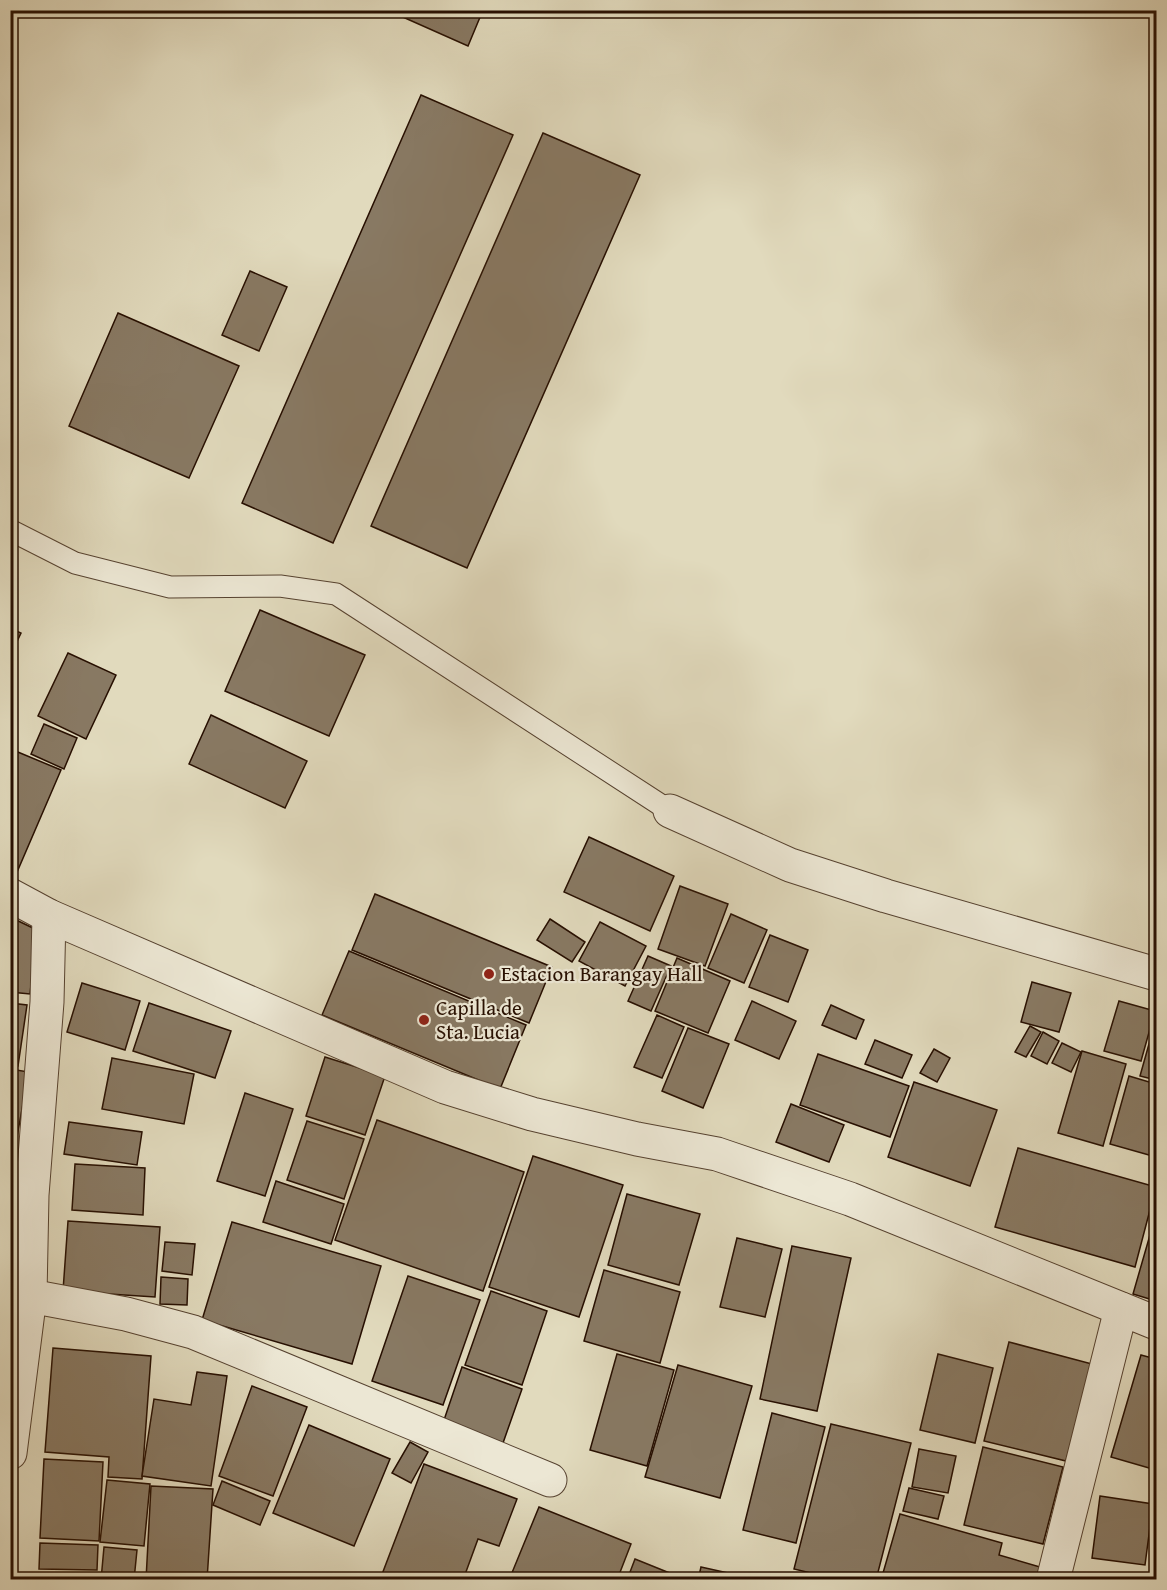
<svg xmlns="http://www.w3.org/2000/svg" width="1167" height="1590" viewBox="0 0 1167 1590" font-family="'Gentium Book Plus',serif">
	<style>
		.building { fill: #887963; stroke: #270f01; stroke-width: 1.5 }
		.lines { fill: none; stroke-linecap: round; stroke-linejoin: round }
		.service-casing { stroke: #564230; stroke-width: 23 }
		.minor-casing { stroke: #564230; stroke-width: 35 }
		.service { stroke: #ece7d4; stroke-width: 21 }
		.minor { stroke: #ece7d4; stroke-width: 33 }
		.poi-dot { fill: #8f2418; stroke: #ece7d4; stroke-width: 2 }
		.labels { text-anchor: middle; stroke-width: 4.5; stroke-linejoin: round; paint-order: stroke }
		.poi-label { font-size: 21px; fill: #270f01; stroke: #ece7d4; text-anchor: start }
	</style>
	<rect width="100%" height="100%" fill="#e1dabd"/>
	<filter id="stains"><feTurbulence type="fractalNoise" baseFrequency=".00333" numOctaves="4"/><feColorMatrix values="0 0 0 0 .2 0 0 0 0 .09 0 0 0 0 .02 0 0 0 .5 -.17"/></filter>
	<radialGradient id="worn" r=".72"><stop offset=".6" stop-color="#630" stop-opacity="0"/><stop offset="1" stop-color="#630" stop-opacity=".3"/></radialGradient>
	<!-- building -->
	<g class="building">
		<polygon points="387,10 483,10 468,46"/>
		<polygon points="421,95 513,135 333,543 242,503"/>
		<polygon points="543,133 640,175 467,568 371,526"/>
		<polygon points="250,271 287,287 259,351 222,335"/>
		<polygon points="118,313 239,366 189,478 69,426"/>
		<polygon points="260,610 365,655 329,736 225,691"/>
		<polygon points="10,628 21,633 10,656"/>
		<polygon points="68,653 116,675 86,739 38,716"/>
		<polygon points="211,715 307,761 285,808 189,764"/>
		<polygon points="44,724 77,738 64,769 31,754"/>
		<polygon points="13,750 61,770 14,879 10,878 10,756"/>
		<polygon points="589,837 674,876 650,931 564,892"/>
		<polygon points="680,886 728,904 705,966 658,949"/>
		<polygon points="375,894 552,967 529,1023 352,950"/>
		<polygon points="731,914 767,930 744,983 708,968"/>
		<polygon points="10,917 37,930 30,994 10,992"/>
		<polygon points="550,919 585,942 572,962 537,940"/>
		<polygon points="600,922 646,946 625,986 579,961"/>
		<polygon points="770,935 808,950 788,1002 749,987"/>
		<polygon points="349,951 526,1025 500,1089 322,1015"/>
		<polygon points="648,956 671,966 651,1011 628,1001"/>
		<polygon points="677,958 730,981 708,1033 655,1011"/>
		<polygon points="1032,982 1071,993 1059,1032 1021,1022"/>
		<polygon points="82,983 140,1001 125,1050 67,1032"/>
		<polygon points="752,1001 796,1021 779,1059 735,1040"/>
		<polygon points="1119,1001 1155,1011 1141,1061 1104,1051"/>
		<polygon points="10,1003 27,1005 18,1066 10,1065"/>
		<polygon points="149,1003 231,1031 215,1078 133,1051"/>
		<polygon points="831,1005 864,1020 856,1039 822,1025"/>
		<polygon points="657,1015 684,1027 662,1078 634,1067"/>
		<polygon points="1156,1019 1156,1080 1140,1076"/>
		<polygon points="1030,1026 1041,1032 1026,1057 1015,1052"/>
		<polygon points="688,1028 729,1044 703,1108 662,1091"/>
		<polygon points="1043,1032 1059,1041 1047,1064 1031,1056"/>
		<polygon points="875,1040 912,1055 902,1078 865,1064"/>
		<polygon points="1062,1043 1081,1052 1071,1072 1052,1063"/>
		<polygon points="934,1049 950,1058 937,1082 920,1073"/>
		<polygon points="1082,1051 1126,1064 1103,1146 1058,1133"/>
		<polygon points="818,1054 909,1086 890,1137 800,1105"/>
		<polygon points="325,1057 385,1076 365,1135 306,1116"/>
		<polygon points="112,1058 194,1074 184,1124 102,1109"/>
		<polygon points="10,1069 29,1072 10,1174"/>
		<polygon points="1129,1076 1156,1084 1156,1157 1110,1144"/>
		<polygon points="914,1082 997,1110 970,1186 888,1157"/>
		<polygon points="245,1093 293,1109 265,1196 217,1181"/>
		<polygon points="791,1104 844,1125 829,1162 776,1142"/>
		<polygon points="377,1120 524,1172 483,1291 335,1240"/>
		<polygon points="307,1121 364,1139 344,1199 287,1180"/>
		<polygon points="69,1122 142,1132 137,1165 64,1154"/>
		<polygon points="1018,1148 1156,1187 1135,1267 995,1227"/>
		<polygon points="533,1156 623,1185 579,1317 489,1287"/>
		<polygon points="75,1164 145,1168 143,1215 72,1210"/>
		<polygon points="276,1181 344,1204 331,1244 263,1222"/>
		<polygon points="627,1194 700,1214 679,1285 608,1265"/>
		<polygon points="1156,1214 1156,1301 1133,1294"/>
		<polygon points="68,1221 160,1227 155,1297 63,1291"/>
		<polygon points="232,1222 381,1266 352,1364 202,1320"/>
		<polygon points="737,1238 782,1249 765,1317 720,1307"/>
		<polygon points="165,1242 195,1244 192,1275 162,1271"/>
		<polygon points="792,1246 851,1258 817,1411 760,1399"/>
		<polygon points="604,1270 680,1292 660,1363 584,1341"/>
		<polygon points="408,1276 480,1300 443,1405 372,1381"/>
		<polygon points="161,1277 188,1279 187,1305 160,1304"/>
		<polygon points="491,1291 547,1311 522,1385 465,1365"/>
		<polygon points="1009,1342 1092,1364 1066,1461 984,1441"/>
		<polygon points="53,1348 151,1356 142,1479 108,1477 109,1457 45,1452"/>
		<polygon points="617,1354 674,1370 647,1466 590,1450"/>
		<polygon points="938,1354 993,1368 975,1443 920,1430"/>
		<polygon points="1141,1355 1156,1359 1156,1470 1111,1457"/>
		<polygon points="678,1365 752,1386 720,1498 645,1477"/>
		<polygon points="462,1367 522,1389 503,1443 443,1423"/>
		<polygon points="197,1372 227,1376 211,1486 142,1476 154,1399 191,1405"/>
		<polygon points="252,1386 307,1407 273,1496 219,1476"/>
		<polygon points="772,1413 825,1427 796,1543 743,1530"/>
		<polygon points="831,1424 911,1443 876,1580 840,1580 794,1569"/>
		<polygon points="309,1425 390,1459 354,1546 273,1513"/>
		<polygon points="410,1442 428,1452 411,1483 392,1473"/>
		<polygon points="983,1447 1063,1467 1043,1544 964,1525"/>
		<polygon points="919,1449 956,1456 948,1493 912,1487"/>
		<polygon points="44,1459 103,1462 99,1541 40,1538"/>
		<polygon points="424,1464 517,1499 499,1546 478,1539 463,1580 387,1580 381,1577"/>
		<polygon points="107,1480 150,1484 144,1546 100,1542"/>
		<polygon points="222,1481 270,1501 260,1525 213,1505"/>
		<polygon points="151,1486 213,1489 207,1580 146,1580"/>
		<polygon points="909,1488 944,1496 938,1519 903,1511"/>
		<polygon points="1100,1496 1153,1504 1145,1565 1092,1558"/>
		<polygon points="539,1507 631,1544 617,1580 509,1580"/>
		<polygon points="900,1514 1002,1543 999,1555 1040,1567 1037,1580 881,1580"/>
		<polygon points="40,1543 98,1545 97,1570 39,1569"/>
		<polygon points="104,1547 137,1550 134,1580 101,1580"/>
		<polygon points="635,1559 687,1580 627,1580"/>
		<polygon points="701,1567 751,1578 751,1580 698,1580"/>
		<polygon points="51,1573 95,1574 95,1580 51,1580"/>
	</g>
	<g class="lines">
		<!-- service casing -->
		<g class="service-casing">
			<polyline id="service" points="10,530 75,563 170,587 280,586 336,594 670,811"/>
		</g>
		<!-- minor casing -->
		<g class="minor-casing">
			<g id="minor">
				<polyline points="670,811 790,865 886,896 1156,974"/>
				<polyline points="10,895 49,916 445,1087 532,1114 637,1139 717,1154 850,1199 1156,1323"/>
				<polyline points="30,1296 126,1314 193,1332 550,1480"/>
				<polyline points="10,1453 30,1296 32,1195 47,1002 49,916"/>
				<polyline points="1053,1580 1121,1309"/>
			</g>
		</g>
		<!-- service -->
		<use href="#service" class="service"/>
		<!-- minor -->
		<use href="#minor" class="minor"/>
	</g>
	<!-- markers -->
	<g class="poi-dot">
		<circle cx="489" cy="974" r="6"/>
		<circle cx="424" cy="1020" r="6"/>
	</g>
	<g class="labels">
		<!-- poi labels -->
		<g class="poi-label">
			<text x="501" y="981">Estacion Barangay Hall</text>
			<text x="436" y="1015">Capilla de<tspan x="436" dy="24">Sta. Lucia</tspan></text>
		</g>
	</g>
	<!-- margin -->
	<rect width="1167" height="1590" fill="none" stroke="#e1dabd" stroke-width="36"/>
	<rect x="12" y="12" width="1143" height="1566" fill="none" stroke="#270f01" stroke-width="3"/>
	<rect x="18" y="18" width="1131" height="1554" fill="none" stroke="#270f01" stroke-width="1.5"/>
	<rect width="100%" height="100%" filter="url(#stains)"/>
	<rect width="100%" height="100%" fill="url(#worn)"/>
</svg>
